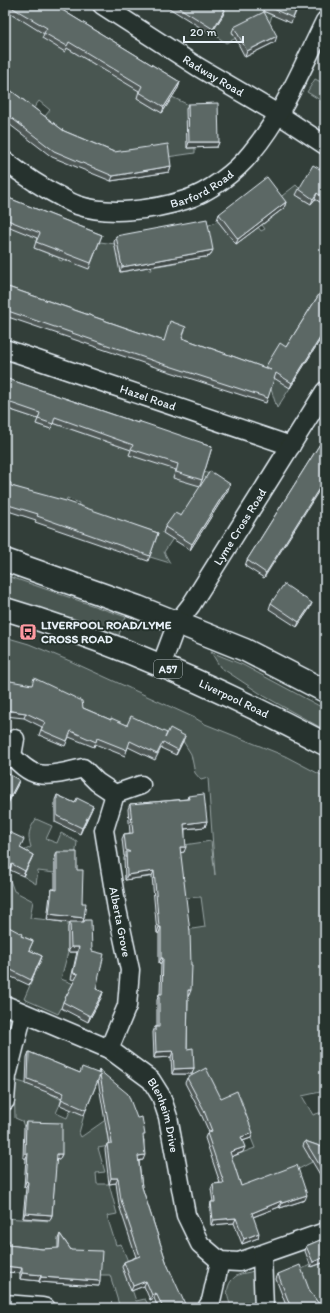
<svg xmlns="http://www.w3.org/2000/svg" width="330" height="1313" viewBox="0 0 330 1313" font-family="Itim,sans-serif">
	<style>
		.green { fill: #495651; stroke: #98a4a4 }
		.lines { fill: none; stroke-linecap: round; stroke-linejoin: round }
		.street-casing { stroke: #e8f1f8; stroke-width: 21 }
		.highway-casing { stroke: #e8f1f8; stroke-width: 25 }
		.street { stroke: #26332d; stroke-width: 18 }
		.highway { stroke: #26332d; stroke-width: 22 }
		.wall { fill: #4f5957; stroke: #e8f1f8 }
		.shaded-wall { fill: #404947; stroke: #e8f1f8 }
		.building { fill: #5c6865; stroke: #e8f1f8 }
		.labels { text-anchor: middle; stroke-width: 4; stroke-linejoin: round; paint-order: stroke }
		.shield { fill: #26332d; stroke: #aeb8bb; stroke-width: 1 }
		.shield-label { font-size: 11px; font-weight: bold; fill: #e8f1f8 }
		.street-label { font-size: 12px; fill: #e8f1f8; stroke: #26332d }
		.poi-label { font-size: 12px; font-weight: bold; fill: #e8f1f8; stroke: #26332d; text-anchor: start }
	</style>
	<rect width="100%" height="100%" fill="#323e39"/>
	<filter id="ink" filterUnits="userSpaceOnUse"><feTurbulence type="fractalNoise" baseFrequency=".025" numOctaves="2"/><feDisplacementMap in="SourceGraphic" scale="8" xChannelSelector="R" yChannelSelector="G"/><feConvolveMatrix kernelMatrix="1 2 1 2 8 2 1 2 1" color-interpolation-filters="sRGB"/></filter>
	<g filter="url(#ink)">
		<!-- green -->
		<g class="green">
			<polygon points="206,5 265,5 263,11 272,15 270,22 226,43 212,33"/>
			<polygon points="9,12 45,34 65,52 67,48 99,67 110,50 140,92 137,98 162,113 172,97 195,108 195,153 167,157 115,157 42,120 50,110 39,101 30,113 5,93 5,15"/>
			<polygon points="315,79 325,84 325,103 307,92"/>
			<polygon points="296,185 300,189 299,197 311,204 315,199 325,205 325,287 290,388 277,408 271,389 180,342 183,332 156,365 5,293 5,223 38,238 34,248 59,258 59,260 62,261 63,259 100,242 115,244 148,267 149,270 152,270 151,267 180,262 179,252 196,258 210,256 205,227 218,221 236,244 258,227 261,231 265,229 262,225 284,208 278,199"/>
			<polygon points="5,408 38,419 36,424 51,429 53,423 120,446 131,449 130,455 156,463 197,469 214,476 164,552 170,563 150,557 77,511 79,503 67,498 64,507 5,488"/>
			<polygon points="5,575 126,617 118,637 5,601"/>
			<polygon points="5,637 29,644 70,661 195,718 205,724 285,756 325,777 325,1091 302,1096 313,1115 319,1113 325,1114 325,1157 309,1152 309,1157 312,1162 295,1171 237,1192 228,1158 255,1148 251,1138 229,1110 243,1104 239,1095 219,1103 192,1074 184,1054 186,1000 189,995 186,930 205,927 201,897 183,898 180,873 142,878 140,863 150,856 184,852 184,845 211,841 215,875 208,778 201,780 195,773 191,754 183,741 169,734 165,739 125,731 29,691 5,686"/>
			<polygon points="211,652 243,665 325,709 325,730 264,696 220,667"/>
			<path d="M36,819L52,826L46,839L57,843L61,833L77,842L75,858H55V873L38,871L36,884L23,876L18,854L31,847C27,834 29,830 36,819Z"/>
			<polygon points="8,875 14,891 33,901 30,918 68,922 68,952 61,979 74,984 58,1014 24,999 40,962 27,956 20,940 22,935 5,927 5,880"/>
			<polygon points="14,1080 38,1087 62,1100 56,1113 67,1118 71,1109 84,1115 79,1133 81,1137 104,1121 114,1117 106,1128 109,1146 98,1148 105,1172 96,1173 97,1184 109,1184 117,1214 107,1216 116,1245 121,1244 129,1264 124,1266 136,1301 145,1299 150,1308 120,1308 110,1275 99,1275 57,1254 5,1245 5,1218 50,1221 54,1164 24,1127 22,1121 15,1118"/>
			<polygon points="325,1262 325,1308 315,1308 298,1271 310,1265 312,1267"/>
			<path d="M253,1271L257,1274L255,1304L256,1308H233C225,1298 225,1282 238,1275C242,1273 248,1273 253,1271Z"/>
		</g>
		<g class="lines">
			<!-- street casing -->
			<g class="street-casing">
				<g id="street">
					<path id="s1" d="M102,5L198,67L278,114L325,145"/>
					<path id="s2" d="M5,161C23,175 41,187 61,197C66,200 71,203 77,205C108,216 154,210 185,200C208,193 236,172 251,153C283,115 303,66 325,21"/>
					<path id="s3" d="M5,349L291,446"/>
					<path id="s4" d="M161,666L177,623L191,605L325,391"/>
					<path d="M12,756C19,763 28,772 38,774C51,777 70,771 83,768L97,782L115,794"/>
					<polyline points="5,759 12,756 15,739"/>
					<path id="s5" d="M5,1005L109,1049L151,1080L161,1096L168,1117L186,1215L200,1244L220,1261L239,1262L325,1232"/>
					<polyline points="109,1049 127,1006 130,970 117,909 104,830 115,794 141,785"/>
					<polyline points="5,1101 7,1076 23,1013"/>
					<polyline points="262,1255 264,1308"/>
					<polyline points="5,1304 42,1307 46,1308"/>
					<polyline points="207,1308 211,1301 220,1261"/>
				</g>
			</g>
			<!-- highway casing -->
			<g class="highway-casing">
				<g id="highway">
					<polyline points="5,560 138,607 245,650 325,691"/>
					<path id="s6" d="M5,609C116,642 223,690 325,744"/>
				</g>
			</g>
			<!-- street -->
			<use href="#street" class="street"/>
			<!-- highway -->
			<use href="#highway" class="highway"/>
		</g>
		<!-- wall -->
		<g class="wall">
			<polygon points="5,5 54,5 180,82 178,88 162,113 137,98 139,91 67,48 65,52 42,38 44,34 9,12 7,16 5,15"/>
			<polygon points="164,5 217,5 225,10 223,15 211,34"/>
			<polygon points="265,5 299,5 291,23 263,11"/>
			<polygon points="234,27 275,42 245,57 232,32"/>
			<polygon points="5,86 64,131 114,152 171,166 169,172 111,181 52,157 5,121"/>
			<polygon points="188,104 219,142 217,147 187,148 186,109"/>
			<polygon points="325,172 325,205 315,199 311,204 296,195 299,189"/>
			<polygon points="5,194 11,199 102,235 89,269 34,248 37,238 5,225"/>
			<polygon points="286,202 284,208 236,244 217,220 219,214"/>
			<polygon points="116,236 210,256 120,272 114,242"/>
			<polygon points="325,285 325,332 290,388 274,378 266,403 155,367 5,316 5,286 164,341 182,338 265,368 266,366 286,347"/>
			<polygon points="5,378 138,423 212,447 200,486 173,478 176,470 129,455 131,450 53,423 51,429 36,424 38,419 5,408"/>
			<polygon points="325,436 264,578 245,566 247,560"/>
			<polygon points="5,481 11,486 158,533 148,561 35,522 36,520 5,510"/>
			<polygon points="228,490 190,550 163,533 165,527 181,516"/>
			<polygon points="271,603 310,608 297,627 269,609"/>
			<polygon points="5,680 83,708 111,720 127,725 183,741 176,755 161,748 155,760 128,747 125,756 95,744 94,747 69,737 65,746 39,735 42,727 24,718"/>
			<polygon points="5,773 19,780 17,786 7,805 5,804"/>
			<polygon points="57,795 75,803 93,806 80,834 55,822 55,800"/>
			<polygon points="188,796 207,821 205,827 185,829 184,852 180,852 189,995 188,995 187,1049 194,1068 192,1074 172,1074 171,1057 154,1058 153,1032 155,1027 157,1027 157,1000 159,994 160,994 161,963 159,963 159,933 157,933 152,876 125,880 124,858 125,856 124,856 122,839 124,834 130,833 128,809 130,804 187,799"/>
			<polygon points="5,839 20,848 33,855 23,876 10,870 5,880"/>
			<polygon points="57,852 77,870 82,903 84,918 83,922 92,951 96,989 103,992 101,998 88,1022 61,1008 63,1002 75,980 71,979 77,952 68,952 68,927 70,923 47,920 50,895 52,889 55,889 55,858"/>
			<polygon points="5,925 21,936 33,941 29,950 42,956 29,985 5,974"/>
			<polygon points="29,1052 80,1073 98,1073 99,1070 144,1140 143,1160 139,1161 142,1187 167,1264 183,1308 158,1308 154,1298 150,1300 144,1286 131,1291 122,1267 124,1262 136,1257 119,1205 116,1183 109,1184 105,1149 107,1144 109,1144 98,1080 84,1115 60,1105 62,1098 26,1084 27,1057"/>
			<polygon points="187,1078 221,1098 251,1138 243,1141 243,1152 231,1157 241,1186 305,1200 280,1208 279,1207 253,1217 258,1238 242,1244 234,1223 211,1225 210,1208 211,1202 213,1202 211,1189 213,1184 220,1183 205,1138 207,1133 209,1132 201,1114 185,1083"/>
			<polygon points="26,1122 62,1154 59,1160 56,1159 52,1215 50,1220 23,1218 26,1187 24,1187 26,1158 23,1158 24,1127"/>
			<polygon points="305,1141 325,1148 325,1183 303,1146"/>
			<polygon points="60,1234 71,1250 99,1286 39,1282 39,1281 20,1279 20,1273 8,1245 42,1249 58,1249 58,1239"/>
			<polygon points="325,1238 325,1262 311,1267 305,1251 306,1246"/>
			<polygon points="278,1274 310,1292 322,1308 287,1308 276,1279"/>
		</g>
		<!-- shaded-wall -->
		<g class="shaded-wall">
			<polygon points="225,10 223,15 211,34 213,29"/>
			<polygon points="277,36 275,42 245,57 247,51"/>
			<polygon points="180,82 178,88 162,113 164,107"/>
			<polygon points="189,142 219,142 217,147 187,148"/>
			<polygon points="171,166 169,172 111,181 113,176"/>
			<polygon points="317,193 315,199 311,204 313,199"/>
			<polygon points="286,202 284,208 236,244 238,239"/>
			<polygon points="213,250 210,256 120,272 122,267"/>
			<polygon points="325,330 325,332 290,388 292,383"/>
			<polygon points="325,479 325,481 264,578 266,573"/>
			<polygon points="230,484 228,490 190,550 192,544"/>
			<polygon points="312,603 310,608 297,627 299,622"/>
			<polygon points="5,710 26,713 24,718 5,716"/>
			<polygon points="185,736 183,741 176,755 178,750"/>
			<polygon points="19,780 17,786 7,805 9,799"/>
			<polygon points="93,806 91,811 80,834 82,828"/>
			<polygon points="207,821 205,827 183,829 184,824"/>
			<polygon points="180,847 186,847 184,852 178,853"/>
			<polygon points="33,855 31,860 23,876 25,871"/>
			<polygon points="12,864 10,870 5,880 5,876"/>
			<polygon points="154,871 152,876 125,880 127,875"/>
			<polygon points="49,914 84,918 82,924 47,920"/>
			<polygon points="159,927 161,927 159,933 157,933"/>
			<polygon points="71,947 79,947 77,952 68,952"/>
			<polygon points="42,956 40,962 29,985 31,980"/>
			<polygon points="161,958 163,958 161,963 159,963"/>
			<polygon points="188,990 191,990 189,995 186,995"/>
			<polygon points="103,992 101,998 88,1022 90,1016"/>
			<polygon points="173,1051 171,1057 154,1058 156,1052"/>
			<polygon points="194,1068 192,1074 172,1074 174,1069"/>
			<polygon points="253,1133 251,1138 239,1142 241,1137"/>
			<polygon points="245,1147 243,1152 228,1158 230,1152"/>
			<polygon points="25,1153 28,1153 26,1158 23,1158"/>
			<polygon points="57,1154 62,1154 59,1160 55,1159"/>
			<polygon points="145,1155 143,1160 136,1161 138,1156"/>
			<polygon points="111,1178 118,1178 116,1183 109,1184"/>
			<polygon points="26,1181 28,1182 26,1187 24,1187"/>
			<polygon points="307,1195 305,1200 280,1208 282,1203"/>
			<polygon points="281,1201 279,1207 250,1218 252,1213"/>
			<polygon points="25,1213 52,1215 50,1220 23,1218"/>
			<polygon points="236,1218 234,1223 211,1225 213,1220"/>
			<polygon points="259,1233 258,1238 242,1244 244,1239"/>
			<polygon points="325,1257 325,1262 311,1267 313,1262"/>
			<polygon points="5,1266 22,1268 20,1273 5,1272"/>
			<polygon points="22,1273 41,1275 39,1281 20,1279"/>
			<polygon points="41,1277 100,1281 99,1286 39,1282"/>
			<polygon points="146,1281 144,1286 131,1291 133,1286"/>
			<polygon points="156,1293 154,1298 150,1300 152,1295"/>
			<polygon points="185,1304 183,1308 174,1308"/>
		</g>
		<!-- building -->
		<g class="building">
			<polygon points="5,5 54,5 180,82 164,107 139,92 142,86 69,42 67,46 44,33 47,28 11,7 9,11 5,8"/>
			<polygon points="175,5 217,5 225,10 213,29"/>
			<polygon points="265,5 298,5 293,18"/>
			<polygon points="264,12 277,36 247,51 234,27"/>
			<polygon points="5,86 64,131 114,152 168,144 171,166 113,176 54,151 5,113"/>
			<polygon points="218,103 219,142 189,142 188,104"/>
			<polygon points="313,165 325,172 325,199 317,193 313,199 299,189"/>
			<polygon points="267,177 286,202 238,239 219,214"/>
			<polygon points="5,194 11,199 102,235 91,263 36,242 40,233 5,219"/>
			<polygon points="207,219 213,250 122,267 116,236"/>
			<polygon points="325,285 325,330 292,383 276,373 268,398 157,362 5,310 5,286 164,341 170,321 186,327 182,338 271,370 266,366 280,343 286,347"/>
			<polygon points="5,378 138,423 138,421 153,426 203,443 203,444 212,447 202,480 176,472 178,464 131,449 133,445 55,417 53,424 38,419 40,413 5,401"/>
			<polygon points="325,436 325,479 266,573 247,560"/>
			<polygon points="210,471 230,484 192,544 165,527 175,513 181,516"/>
			<polygon points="5,481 11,483 11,486 66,501 158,533 150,556 37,516 38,514 5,504"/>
			<polygon points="284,584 312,603 299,622 271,603"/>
			<polygon points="34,678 82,701 83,708 111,720 111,718 127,725 131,716 167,733 165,738 170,728 185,736 178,750 163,742 157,754 130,741 127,750 97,738 96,742 71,731 67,741 41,730 45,722 26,713 5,710 5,680 32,685"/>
			<polygon points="5,772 19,780 9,799 5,798"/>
			<polygon points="204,794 207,821 184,824 186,847 180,847 190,932 191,965 192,965 191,990 188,990 187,1049 193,1048 194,1068 174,1069 173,1051 156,1052 155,1027 159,1027 159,994 162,994 163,958 161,958 161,927 159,927 154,871 127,875 126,852 130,852 126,850 124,834 133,833 130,804 189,799 188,796"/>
			<polygon points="57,795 75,803 77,798 93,806 82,828 57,816"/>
			<polygon points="9,832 24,839 20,848 33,855 25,871 12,864 7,876 5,876 5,839"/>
			<polygon points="57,852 77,852 77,870 83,870 82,903 86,903 84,918 49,914 52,889 57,890"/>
			<polygon points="85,920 91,920 92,951 104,954 96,989 103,992 90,1016 63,1002 78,974 73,973 79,947 71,947 70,922 84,922"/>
			<polygon points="5,925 22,934 21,936 33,941 29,950 42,956 31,980 5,967"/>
			<polygon points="29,1052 80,1073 82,1067 100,1074 99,1070 128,1094 137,1118 142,1117 145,1135 143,1135 145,1155 138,1156 142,1187 167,1264 185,1304 174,1308 163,1308 156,1293 152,1295 146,1281 133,1286 124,1262 140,1256 121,1200 118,1178 111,1178 107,1144 112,1143 100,1075 86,1110 61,1099 64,1093 28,1079"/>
			<polygon points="206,1068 221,1098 237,1091 253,1133 241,1137 245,1147 230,1152 241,1186 297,1165 307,1195 282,1203 281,1201 252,1213 259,1233 244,1239 236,1218 213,1220 211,1202 215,1202 213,1184 224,1183 207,1133 212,1131 203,1108 187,1078"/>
			<polygon points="26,1122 62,1123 62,1154 57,1154 52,1215 25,1213 28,1182 26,1181 28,1153 25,1153"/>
			<polygon points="305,1141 325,1148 325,1174"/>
			<polygon points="60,1234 71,1250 102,1251 100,1281 41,1277 41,1275 22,1273 22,1268 5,1266 5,1239 9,1240 8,1245 42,1249 59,1248"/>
			<polygon points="325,1238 325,1257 313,1262 306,1246"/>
			<polygon points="300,1265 310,1292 322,1308 291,1308 278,1274"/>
		</g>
	</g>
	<!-- icons -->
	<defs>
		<g id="bus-square" transform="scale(0.9)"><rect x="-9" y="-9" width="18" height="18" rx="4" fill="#ff9aa2" stroke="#26332d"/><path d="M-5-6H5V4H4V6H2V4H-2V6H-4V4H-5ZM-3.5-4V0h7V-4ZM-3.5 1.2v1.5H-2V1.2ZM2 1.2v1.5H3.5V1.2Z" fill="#111"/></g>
	</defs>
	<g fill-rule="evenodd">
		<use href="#bus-square" x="28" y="632"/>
	</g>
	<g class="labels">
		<!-- shield labels -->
		<rect class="shield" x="154" y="660" width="28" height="18" rx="3"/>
		<g class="shield-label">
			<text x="168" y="673">A57</text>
		</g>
		<!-- street labels -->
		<g class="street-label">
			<text dy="4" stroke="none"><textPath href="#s1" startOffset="132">Radway Road</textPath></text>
			<text dy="4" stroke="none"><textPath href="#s2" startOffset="214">Barford Road</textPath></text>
			<text dy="4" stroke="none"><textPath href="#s3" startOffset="151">Hazel Road</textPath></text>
			<text dy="4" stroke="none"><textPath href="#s4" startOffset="161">Lyme Cross Road</textPath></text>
			<text dy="4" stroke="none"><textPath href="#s6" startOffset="246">Liverpool Road</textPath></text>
			<text transform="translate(120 922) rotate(79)" y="4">Alberta Grove</text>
			<text dy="4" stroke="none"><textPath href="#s5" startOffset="203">Blenheim Drive</textPath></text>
		</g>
		<!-- poi labels -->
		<g class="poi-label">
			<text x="41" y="629">LIVERPOOL ROAD/LYME<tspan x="41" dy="14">CROSS ROAD</tspan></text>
		</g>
	</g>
	<!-- margin -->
	<rect width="330" height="1313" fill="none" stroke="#26332d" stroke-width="20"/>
	<rect x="10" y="10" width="310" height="1293" fill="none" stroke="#e8f1f8" stroke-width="1.5" filter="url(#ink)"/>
	<!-- scale -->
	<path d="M184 36v6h59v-6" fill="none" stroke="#e8f1f8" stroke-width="2"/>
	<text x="190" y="36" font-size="12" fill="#e8f1f8" stroke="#26332d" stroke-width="3" paint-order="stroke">20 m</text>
</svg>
